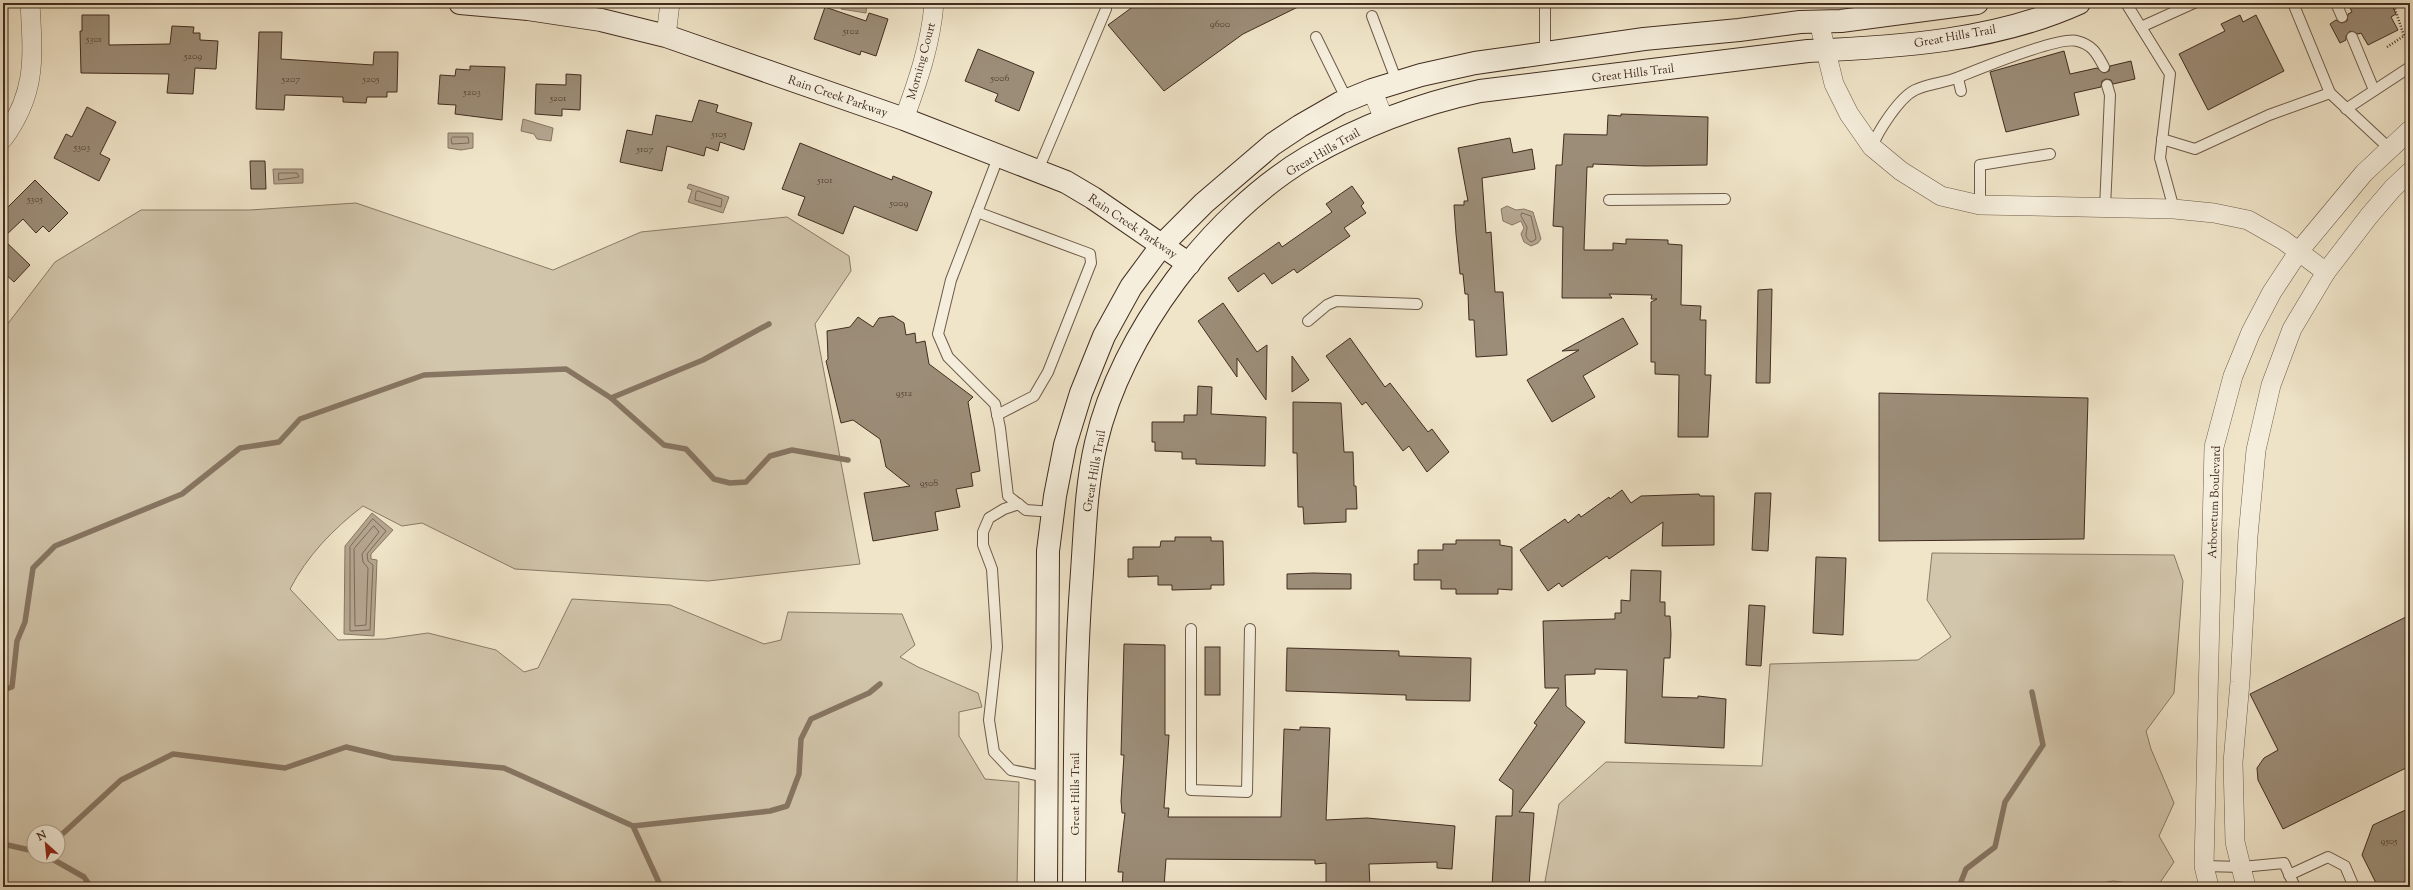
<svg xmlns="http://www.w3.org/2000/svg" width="2413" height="890" viewBox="0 0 2413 890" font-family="'Sorts Mill Goudy',serif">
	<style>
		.green { fill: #d2c6ac; stroke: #8a7a66; fill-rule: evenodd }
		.water { fill: #b5a690; stroke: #877663 }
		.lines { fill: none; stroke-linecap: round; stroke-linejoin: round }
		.shore { stroke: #7c6a58; stroke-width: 1 }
		.stream { stroke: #877663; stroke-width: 5.5 }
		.building { fill: #9c8d78; stroke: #422d20 }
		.lane-casing { stroke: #6e5b4a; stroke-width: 12 }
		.street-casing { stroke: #6e5b4a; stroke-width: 20 }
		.secondary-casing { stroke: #422d20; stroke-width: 24 }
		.path { stroke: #422d20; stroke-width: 2.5; stroke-dasharray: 1 2; stroke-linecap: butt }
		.lane { stroke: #f5eedc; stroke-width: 10 }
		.street { stroke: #f5eedc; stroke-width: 19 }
		.secondary { stroke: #f5eedc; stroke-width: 22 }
		.labels { text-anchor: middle; stroke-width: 3; stroke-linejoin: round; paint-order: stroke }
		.number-label { font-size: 10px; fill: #584536 }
		.street-label { font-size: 12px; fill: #422d20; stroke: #f5eedc }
	</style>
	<rect width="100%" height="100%" fill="#f0e5c9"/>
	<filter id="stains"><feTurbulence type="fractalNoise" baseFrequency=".005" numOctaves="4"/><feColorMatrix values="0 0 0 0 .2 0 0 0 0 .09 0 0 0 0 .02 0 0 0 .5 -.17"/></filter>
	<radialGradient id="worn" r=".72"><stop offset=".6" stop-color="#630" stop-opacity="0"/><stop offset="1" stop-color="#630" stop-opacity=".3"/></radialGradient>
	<!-- green -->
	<g class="green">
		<path d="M356,203L553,270L641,232L787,217L849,256L851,271L815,324L860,564L708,581L515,569L422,523L402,526L363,506C333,529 307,556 290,589L338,640L385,639L428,633L496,650L524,672L538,668L572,599L670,605L764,644L781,640L788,612L902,614L915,645L900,657L918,667L978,693L982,707L959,712V736L985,779L1019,782L1017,887H3V330L55,262L141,210H250ZM34,832H58V856H34Z"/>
		<polygon points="1932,553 2174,555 2183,581 2174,693 2146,731 2151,749 2174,803 2159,836 2174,862 2157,887 2113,881 2081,887 1544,887 1559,804 1606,762 1762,766 1770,664 1918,660 1951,637 1927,600"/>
	</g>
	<!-- water -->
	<g class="water">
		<polygon points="842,3 867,3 866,13 841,9"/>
		<polygon points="523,119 553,128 551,141 537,139 534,134 521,131"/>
		<polygon points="448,133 473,133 473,148 461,150 448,148"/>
		<polygon points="273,169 303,169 303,183 274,184"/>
		<polygon points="689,184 729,197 723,213 688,202 692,190 687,188"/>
		<polygon points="1507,206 1516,210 1524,209 1533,212 1541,239 1538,243 1531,246 1524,242 1521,234 1524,228 1521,221 1512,225 1503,221 1501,209"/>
		<polygon points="372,513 393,530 371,554 371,559 377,560 374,636 344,634 345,546"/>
	</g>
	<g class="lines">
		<!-- shore -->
		<g class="shore">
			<polygon points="453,137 468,137 469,143 452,144 451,139"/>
			<polygon points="279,173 297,173 299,177 279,180"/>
			<polygon points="698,191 722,199 721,207 695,200 696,192"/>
			<path d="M1522,213L1531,216L1536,238L1535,240L1531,242C1523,237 1527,233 1527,227L1521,216Z"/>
			<polygon points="373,519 386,531 367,554 368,561 373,565 370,630 350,631 350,547"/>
			<polygon points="374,526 379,532 362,554 363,562 368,568 366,625 355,626 354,549"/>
		</g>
		<!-- stream -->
		<g class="stream">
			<polyline points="611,398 703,360 769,324"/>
			<polyline points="3,690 12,687 17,641 25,622 33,568 55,546 182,494 240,448 279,442 300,419 424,375 566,369 611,398 664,445 686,449 714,479 730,483 746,482 770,456 792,450 848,460"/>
			<polyline points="633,826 661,887"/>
			<polyline points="58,838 121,780 173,754 285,768 346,747 393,758 504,768 633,826 770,811 787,806 799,774 801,739 811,719 869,693 880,684"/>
			<polyline points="3,844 34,851"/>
			<polyline points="47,856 84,877 91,887"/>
			<polyline points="1959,887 1966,869 1995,847 2005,802 2043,745 2032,692"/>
		</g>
	</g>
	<!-- building -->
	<g class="building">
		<polygon points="1138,3 1306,3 1243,34 1164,91 1108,25"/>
		<polygon points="2348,3 2391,3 2396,14 2391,17 2398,30 2368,45 2361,33 2358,34 2350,31 2346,36 2346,40 2340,43 2330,24 2336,20 2342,23 2347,21 2348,14 2352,12"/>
		<polygon points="825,7 866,21 869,13 888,19 876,56 861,51 860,55 814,39"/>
		<polygon points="82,15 109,15 109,45 170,44 172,26 194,27 193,33 200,33 200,40 218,41 216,69 195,68 193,94 167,93 169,74 81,73 80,31 82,31"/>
		<polygon points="2240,15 2243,22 2256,15 2284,71 2208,110 2179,54 2225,31 2221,24"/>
		<polygon points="259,32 282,32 281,59 373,65 374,52 398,52 397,92 387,92 387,97 367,97 366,103 343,102 343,97 285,95 284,110 256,109"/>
		<polygon points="978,49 1034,72 1019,111 995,101 998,94 965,81"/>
		<polygon points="2064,51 2070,74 2097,68 2104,73 2109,71 2110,66 2131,61 2135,79 2113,84 2111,80 2106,79 2102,81 2101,87 2074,93 2079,115 2006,132 1990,72"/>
		<polygon points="470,66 505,67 502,120 455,114 456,105 438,104 440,75 455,76 456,69 470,70"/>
		<polygon points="566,74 581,75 580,110 562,109 562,116 535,114 536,84 566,85"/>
		<polygon points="699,100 718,105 716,112 752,123 744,150 720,142 718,151 706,147 704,156 667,146 662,171 620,162 627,130 652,135 656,115 692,122"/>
		<polygon points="87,107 116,122 100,154 110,159 99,181 54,158 66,134 72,137"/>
		<polygon points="1621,114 1708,117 1707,165 1645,166 1593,164 1593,167 1587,167 1584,250 1613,250 1613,243 1626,244 1626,239 1668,240 1668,244 1682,245 1681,305 1701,306 1700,320 1706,320 1705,375 1711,375 1708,437 1678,437 1679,375 1655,374 1655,362 1651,362 1651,302 1657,299 1651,299 1652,295 1609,294 1612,298 1562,298 1563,227 1553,226 1556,165 1562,165 1564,134 1607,135 1608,115 1621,116"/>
		<polygon points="1510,138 1513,153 1532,149 1535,169 1482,178 1486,233 1491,232 1495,292 1503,292 1507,355 1476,357 1474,320 1469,320 1468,294 1465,294 1463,274 1460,274 1456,234 1454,205 1464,205 1464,201 1468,201 1458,148"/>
		<polygon points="800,143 892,180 893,176 932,192 917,231 854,206 843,234 798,215 805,197 782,189"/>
		<polygon points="250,161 265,161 266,189 251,189"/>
		<polygon points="35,180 68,213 49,232 43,226 36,233 23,219 3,238 3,212"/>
		<polygon points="1352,186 1364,203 1361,206 1366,213 1344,228 1350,236 1297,273 1294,269 1272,284 1264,273 1238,292 1228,278 1279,242 1282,247 1332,212 1326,204"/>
		<polygon points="3,239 30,265 14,282 3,272"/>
		<polygon points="1772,289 1770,383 1756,383 1758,290"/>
		<polygon points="1223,303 1257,352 1267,345 1266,400 1237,358 1237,377 1198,321"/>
		<polygon points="893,316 904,323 906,335 915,333 916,343 925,341 929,364 973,397 968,402 980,471 971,473 973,486 956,489 960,507 935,512 938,530 873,541 864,493 910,486 886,467 880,439 853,420 841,423 826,361 828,359 827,331 850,327 858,317 873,327 879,318"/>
		<polygon points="1623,318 1638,344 1583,376 1595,397 1552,422 1527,380 1579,350 1562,351"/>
		<polygon points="1350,338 1385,387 1390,383 1428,432 1432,429 1449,452 1427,472 1409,446 1403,451 1366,402 1362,405 1326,356"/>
		<polygon points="1292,356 1309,380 1292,392"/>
		<polygon points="1198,386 1212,387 1211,414 1266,417 1265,466 1196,464 1196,459 1182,459 1182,452 1155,451 1155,442 1152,442 1152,422 1184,422 1184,415 1197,415"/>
		<polygon points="1879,393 2088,398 2084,539 1879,541"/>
		<polygon points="1293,402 1341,403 1344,452 1353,452 1354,486 1356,486 1357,509 1346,509 1346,522 1304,524 1303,507 1298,507 1297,453 1293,453"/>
		<polygon points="1622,490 1631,503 1641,496 1699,494 1700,496 1714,496 1714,545 1662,546 1663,522 1609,559 1607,556 1562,587 1559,583 1548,591 1520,550 1565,519 1568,523 1579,514 1581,517 1609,497 1610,499"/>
		<polygon points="1755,493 1771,493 1768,551 1752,550"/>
		<polygon points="1175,537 1211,537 1211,541 1223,541 1224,585 1211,585 1211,589 1172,590 1172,585 1158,585 1158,576 1128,577 1128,559 1133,559 1133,547 1160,547 1161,541 1175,541"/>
		<polygon points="1456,540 1500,540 1500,545 1512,547 1512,590 1498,589 1498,594 1456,594 1456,589 1441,589 1441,580 1414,580 1414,564 1418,564 1418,550 1443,550 1443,544 1456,544"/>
		<polygon points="1816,557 1846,558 1843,635 1813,633"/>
		<polygon points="1631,570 1661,571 1660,602 1665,602 1665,616 1670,616 1671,634 1670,658 1664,658 1662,697 1698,698 1698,696 1726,699 1724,748 1625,743 1627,670 1595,669 1595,674 1565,675 1566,706 1585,722 1519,812 1534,813 1529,887 1492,887 1496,816 1512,816 1513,790 1499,780 1537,725 1534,723 1559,688 1545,688 1543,621 1615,619 1615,613 1621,613 1621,600 1630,601"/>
		<polygon points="1313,573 1351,574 1351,589 1287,589 1287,574"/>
		<polygon points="1749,605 1765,606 1761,666 1746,665"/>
		<polygon points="2410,615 2410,766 2283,829 2258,780 2257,768 2264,758 2278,750 2250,694"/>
		<polygon points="1124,644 1165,645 1165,735 1169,735 1164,808 1169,808 1168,817 1281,817 1284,729 1300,730 1300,727 1330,728 1326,820 1367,818 1455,826 1452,869 1437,868 1437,862 1369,864 1370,887 1326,887 1326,863 1315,864 1315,860 1166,859 1164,887 1122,887 1123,872 1118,872 1125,813 1122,813 1121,801 1124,755 1121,755"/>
		<rect x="1205" y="647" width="15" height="48"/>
		<polygon points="1287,648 1399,651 1399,656 1471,658 1470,701 1406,700 1406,695 1286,691"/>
		<polygon points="2410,808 2410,887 2378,887 2362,855 2373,825"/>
	</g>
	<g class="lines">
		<!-- lane casing -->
		<g class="lane-casing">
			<g id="lane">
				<polyline points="2126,3 2170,74 2160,158 2174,209"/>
				<polyline points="2293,3 2330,93"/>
				<polyline points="2336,3 2342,17"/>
				<polyline points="1372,16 1397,82"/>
				<polyline points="2141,27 2194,3"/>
				<polyline points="1316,37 1347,100"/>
				<polyline points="2352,37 2374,90"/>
				<polyline points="1545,53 1545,3"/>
				<polyline points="1958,78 1961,91"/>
				<polyline points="2346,109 2410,67"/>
				<polyline points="2162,139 2195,149 2269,115 2330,93 2390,149"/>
				<path d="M1872,147C1878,131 1899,98 1915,90C1929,83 1945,83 1959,77C1979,69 2059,36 2077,41C2093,45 2097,54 2104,67"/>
				<polyline points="999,155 951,280 938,334 948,357 995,404 1000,428 1008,496 1026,510 1053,512"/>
				<polyline points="1038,170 1106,9 1106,3"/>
				<polyline points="1609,200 1725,199"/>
				<polyline points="1980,205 1980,165 2050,154"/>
				<polyline points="2105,208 2110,95 2107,85"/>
				<polyline points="977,212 1090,254 1091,263 1048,372 1034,396 997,415"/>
				<polyline points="1308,321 1327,305 1336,301 1417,304"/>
				<polyline points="1019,504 1004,509 989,518 983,532 983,545 992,569 997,647 989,720 994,752 1011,770 1047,777"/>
				<polyline points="1191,629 1191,790 1247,792 1250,629"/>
				<polyline points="2204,866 2242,867 2284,863 2295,887"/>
				<polyline points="2289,875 2328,857 2345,866 2354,887"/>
			</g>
		</g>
		<!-- street casing -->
		<g class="street-casing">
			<g id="street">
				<polyline points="1819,22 1834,84 1849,114 1872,147 1901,171 1941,196 1980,205 2174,209 2214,213 2248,220 2283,240 2326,272"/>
				<polyline points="666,36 670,3"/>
				<polyline points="1372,90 1384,119"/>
				<path d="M904,119C918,81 931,43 934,3"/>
				<path d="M3,139C37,92 33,58 30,3"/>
				<polyline points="2209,887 2204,866 2214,447 2233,376 2251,332 2272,292 2299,251 2364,173 2410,130"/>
				<polyline points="2246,887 2235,842 2233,762 2240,682 2248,536 2256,450 2271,385 2292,329 2326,272 2369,216 2393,188 2410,172"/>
			</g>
		</g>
		<!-- secondary casing -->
		<g class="secondary-casing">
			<g id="secondary">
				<polyline points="460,3 528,9 601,20 666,36 904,119 1066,182 1093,198 1189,264"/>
				<polyline points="1046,887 1048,551 1055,496 1065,445 1081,393 1104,336 1131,287 1162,245 1204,203 1273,144 1300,126 1340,103 1372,90 1421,75 1475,63 1644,39 1739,30 1800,22 1841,21 1977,3"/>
				<path d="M1074,887C1075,782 1074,677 1082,572C1085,529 1086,486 1096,443C1121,334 1212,214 1308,157C1363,125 1419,104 1480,91L1808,51C1899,47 1995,41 2079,3"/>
			</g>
		</g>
		<!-- path -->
		<g class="path">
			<polyline points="2393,3 2404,36"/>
			<polyline points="2387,47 2410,32"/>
		</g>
		<!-- lane -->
		<use href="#lane" class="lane"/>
		<!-- street -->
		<use href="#street" class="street"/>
		<!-- secondary -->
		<use href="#secondary" class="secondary"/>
	</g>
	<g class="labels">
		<!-- number labels -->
		<g class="number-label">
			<text x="1220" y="27">9600</text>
			<text x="851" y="34">5102</text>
			<text x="94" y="42">5301</text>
			<text x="193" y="59">5209</text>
			<text x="1000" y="81">5006</text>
			<text x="291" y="82">5207</text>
			<text x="371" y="82">5205</text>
			<text x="472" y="95">5203</text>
			<text x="558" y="101">5201</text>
			<text x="719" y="137">5105</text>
			<text x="82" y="150">5303</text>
			<text x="645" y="152">5107</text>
			<text x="825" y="183">5101</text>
			<text x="35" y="202">5305</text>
			<text x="899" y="206">5009</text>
			<text x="904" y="396">9512</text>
			<text x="929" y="486">9508</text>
			<text x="2389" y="844">9505</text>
		</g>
		<!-- street labels -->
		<g class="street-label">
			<text transform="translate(1955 36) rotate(-10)" y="4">Great Hills Trail</text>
			<text transform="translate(921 61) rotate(-75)" y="4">Morning Court</text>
			<text transform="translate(1633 73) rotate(-7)" y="4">Great Hills Trail</text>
			<text transform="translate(838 96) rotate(19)" y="4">Rain Creek Parkway</text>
			<text transform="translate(1323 152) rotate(-30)" y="4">Great Hills Trail</text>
			<text transform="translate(1133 226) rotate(34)" y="4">Rain Creek Parkway</text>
			<text transform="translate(1094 471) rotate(-80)" y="4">Great Hills Trail</text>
			<text transform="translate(2214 502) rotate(-88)" y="4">Arboretum Boulevard</text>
			<text transform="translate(1075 794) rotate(-90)" y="4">Great Hills Trail</text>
		</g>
	</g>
	<!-- margin -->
	<rect width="2413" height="890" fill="none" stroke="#f0e5c9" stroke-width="16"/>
	<rect x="4" y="4" width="2405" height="882" fill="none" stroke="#422d20" stroke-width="2"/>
	<rect x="8" y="8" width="2397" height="874" fill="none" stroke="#422d20"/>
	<!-- north arrow -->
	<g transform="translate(46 844) rotate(333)"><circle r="19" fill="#f5eedc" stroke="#ada191"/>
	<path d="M0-3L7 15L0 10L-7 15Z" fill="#8f2418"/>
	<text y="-6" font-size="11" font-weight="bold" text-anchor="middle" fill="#422d20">N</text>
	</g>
	<rect width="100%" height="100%" filter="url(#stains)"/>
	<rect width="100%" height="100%" fill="url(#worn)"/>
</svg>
